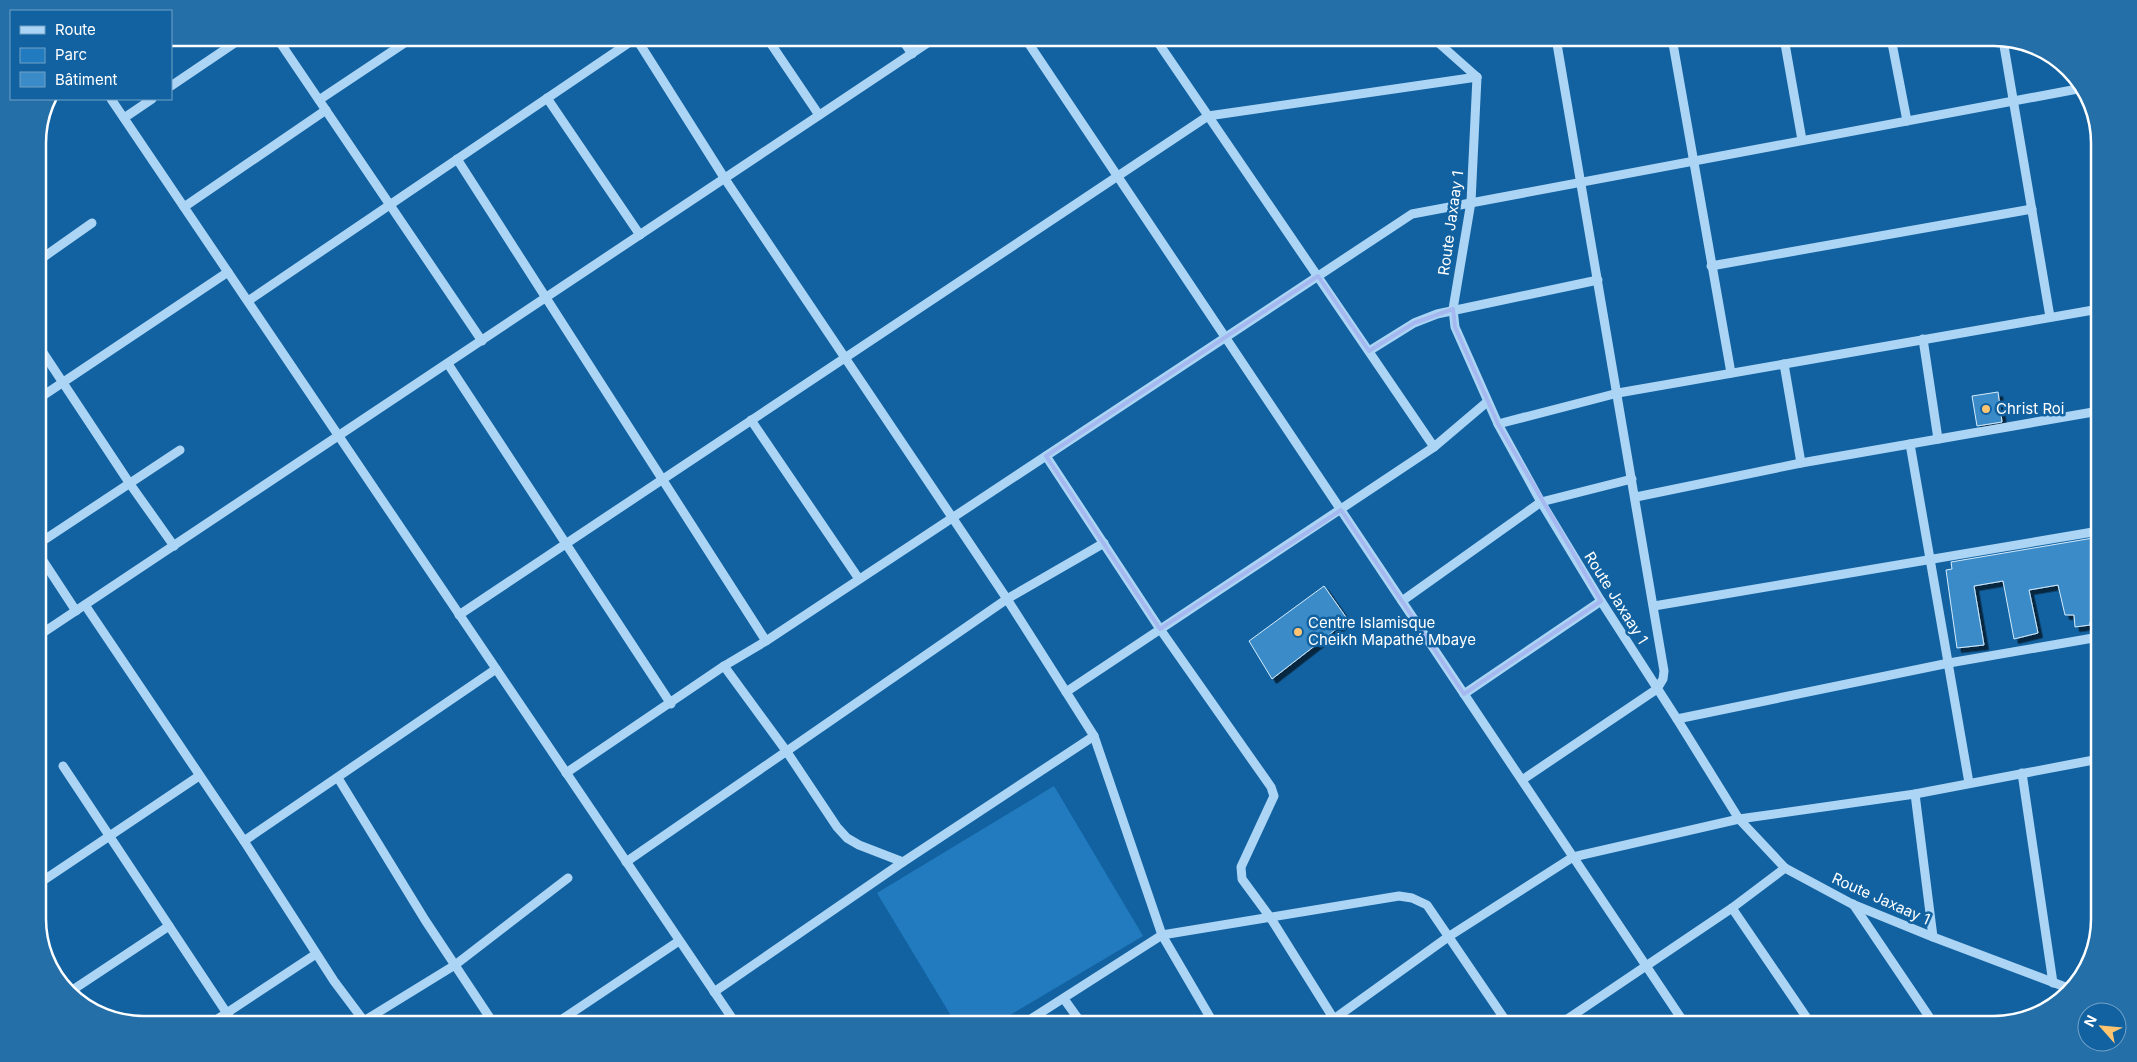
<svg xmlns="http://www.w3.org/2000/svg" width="2137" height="1062" viewBox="0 0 2137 1062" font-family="Inter,sans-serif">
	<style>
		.green { fill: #217bbe }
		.building { fill: #3b8bc8; stroke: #d4ecfe; filter: url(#shadow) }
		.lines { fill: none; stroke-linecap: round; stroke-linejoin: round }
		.minor { stroke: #acd5f5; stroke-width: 9 }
		.marked { fill: none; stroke: #a5b8ef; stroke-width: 4; stroke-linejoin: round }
		.poi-dot { fill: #ffc46f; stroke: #1262a1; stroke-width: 2 }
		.labels { text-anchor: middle; stroke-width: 5; stroke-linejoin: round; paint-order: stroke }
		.street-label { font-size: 15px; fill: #fff; stroke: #1262a1 }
		.poi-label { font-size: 15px; fill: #fff; stroke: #1262a1; text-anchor: start }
		.rim { fill: none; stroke: #fff; stroke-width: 2.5 }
	</style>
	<defs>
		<filter id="shadow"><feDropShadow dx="4.5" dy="4.5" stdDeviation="0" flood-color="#0009"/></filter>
	</defs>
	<rect width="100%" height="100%" fill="#1262a1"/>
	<!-- green -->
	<polygon class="green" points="1054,786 1143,936 995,1024 956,1024 877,893"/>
	<!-- building -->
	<g class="building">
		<polygon points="1998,392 2002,422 1977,426 1972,396"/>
		<polygon points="2099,537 2099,621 2090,622 2090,625 2075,627 2074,615 2065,615 2058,585 2029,590 2038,633 2014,639 2003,581 1974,586 1984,645 1957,648 1946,570 1952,569 1951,562"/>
		<polygon points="1324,586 1348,620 1272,679 1249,641"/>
	</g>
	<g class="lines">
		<!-- minor -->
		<g class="minor">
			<polyline points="277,38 482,341"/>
			<polyline points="636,38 725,179 1007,599 1094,736 1162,935 1214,1024"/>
			<polyline points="767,38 819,115"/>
			<polyline points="901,38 912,54"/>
			<polyline points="1025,38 1685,1024"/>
			<polyline points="1155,38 1434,447"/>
			<polyline points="1433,38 1477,77"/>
			<polyline points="1672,38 1731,373"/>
			<polyline points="1784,38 1802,140"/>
			<polyline points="1891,38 1907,121"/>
			<polyline points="2003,40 2050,317"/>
			<polyline points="1477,77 1471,202 1453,309 1455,327 1498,424 1541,502 1601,601 1677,719 1739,819 1785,868 1852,904 1933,937 2068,988"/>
			<polyline points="171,86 242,38"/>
			<polyline points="547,98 640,235"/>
			<polyline points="111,99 736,1024"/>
			<polyline points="319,100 412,38"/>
			<polyline points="124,118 152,99"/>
			<polyline points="457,159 766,641"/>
			<polyline points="184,207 326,110"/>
			<polyline points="38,261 92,223"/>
			<polyline points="1711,266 2032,209"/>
			<polyline points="248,301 636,38"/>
			<polyline points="1923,339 1938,439"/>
			<polyline points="38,345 130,484 174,546"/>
			<polyline points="1369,351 1414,323 1437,314 1598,280"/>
			<polyline points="448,364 671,704"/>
			<polyline points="1784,364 1801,463"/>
			<polyline points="38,399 228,272"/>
			<polyline points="751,420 859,579"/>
			<polyline points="1498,424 1618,393 2099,309"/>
			<polyline points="1910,444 1969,783"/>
			<polyline points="1046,456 1160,629 1271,787 1274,796 1241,867 1242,879 1270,917 1337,1024"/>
			<polyline points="1636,497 1801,463 2099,411"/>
			<polyline points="38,544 180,450"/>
			<polyline points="38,553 76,611"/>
			<polyline points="1402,601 1541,502 1632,479"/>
			<polyline points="85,605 244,841 334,981 364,1021"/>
			<polyline points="1654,606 2099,531"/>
			<polyline points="459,615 1208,116 1477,77"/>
			<polyline points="38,636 935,38"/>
			<polyline points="724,666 787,752 837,827 847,838 859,845 903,862"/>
			<polyline points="1066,692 1434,447 1487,402"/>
			<polyline points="1464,694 1601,601"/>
			<polyline points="1677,719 1949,663 2099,637"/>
			<polyline points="63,766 234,1024"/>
			<polyline points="566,773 724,666 766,641 1412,214 2083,88"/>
			<polyline points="2022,773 2053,983"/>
			<polyline points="338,778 425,920 494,1024"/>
			<polyline points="1522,780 1657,689 1663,679 1664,671 1556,38"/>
			<polyline points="1915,794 1933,937"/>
			<polyline points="244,841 496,669"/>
			<polyline points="626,862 1007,599 1104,543"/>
			<polyline points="38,884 199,776"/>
			<polyline points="1853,904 1934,1024"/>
			<polyline points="1732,908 1811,1024"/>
			<polyline points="71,991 169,926"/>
			<polyline points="714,992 903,862 1094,736"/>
			<polyline points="1064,999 1082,1024"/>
			<polyline points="1334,1019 1448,937 1573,857 1739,819 1915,794 2099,759"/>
			<polyline points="210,1024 316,954"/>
			<polyline points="359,1024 455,965 568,878"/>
			<polyline points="555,1024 679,941"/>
			<polyline points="1023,1024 1162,935 1399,896 1412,898 1427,905 1508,1024"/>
			<polyline points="1560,1024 1732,908 1785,868"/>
		</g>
	</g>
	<!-- marked area -->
	<path class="marked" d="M1318,276L1369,351L1414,323L1453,309L1455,327L1498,424L1601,601L1464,694L1341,510L1160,629L1046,456Z"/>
	<!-- markers -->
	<g class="poi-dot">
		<circle cx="1986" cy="409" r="5"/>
		<circle cx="1298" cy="632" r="5"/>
	</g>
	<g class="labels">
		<!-- street labels -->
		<g class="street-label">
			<text transform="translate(1451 223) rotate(-82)" y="5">Route Jaxaay 1</text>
			<text transform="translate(1616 598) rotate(58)" y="5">Route Jaxaay 1</text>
			<text transform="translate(1881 899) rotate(24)" y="5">Route Jaxaay 1</text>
		</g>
		<!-- poi labels -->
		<g class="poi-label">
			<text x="1996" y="414">Christ Roi</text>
			<text x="1308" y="628">Centre Islamisque<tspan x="1308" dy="17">Cheikh Mapathé Mbaye</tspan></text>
		</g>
	</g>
	<!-- crop -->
	<path d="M0 0H2137V1062H0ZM143 46H1994A97 97 0 0 1 2091 143V919A97 97 0 0 1 1994 1016H143A97 97 0 0 1 46 919V143A97 97 0 0 1 143 46Z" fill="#256fa9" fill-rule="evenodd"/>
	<path class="rim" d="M143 46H1994A97 97 0 0 1 2091 143V919A97 97 0 0 1 1994 1016H143A97 97 0 0 1 46 919V143A97 97 0 0 1 143 46Z"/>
	<!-- legend -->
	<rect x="10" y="10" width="162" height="90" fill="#1262a1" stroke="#71a1c7"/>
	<rect x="20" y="26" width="25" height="8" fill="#acd5f5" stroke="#71a1c7"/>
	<text x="55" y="35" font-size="15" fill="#ffffff">Route</text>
	<rect x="20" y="48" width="25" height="15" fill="#217bbe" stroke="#71a1c7"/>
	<text x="55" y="60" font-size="15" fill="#ffffff">Parc</text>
	<rect x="20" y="72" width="25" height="15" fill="#3b8bc8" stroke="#71a1c7"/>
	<text x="55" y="85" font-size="15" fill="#ffffff">Bâtiment</text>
	<!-- north arrow -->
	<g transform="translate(2102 1027) rotate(297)"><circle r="24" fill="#1262a1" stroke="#71a1c7"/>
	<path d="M0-4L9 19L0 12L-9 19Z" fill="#ffc46f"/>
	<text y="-8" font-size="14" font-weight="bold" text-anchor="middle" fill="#ffffff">N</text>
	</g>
</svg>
